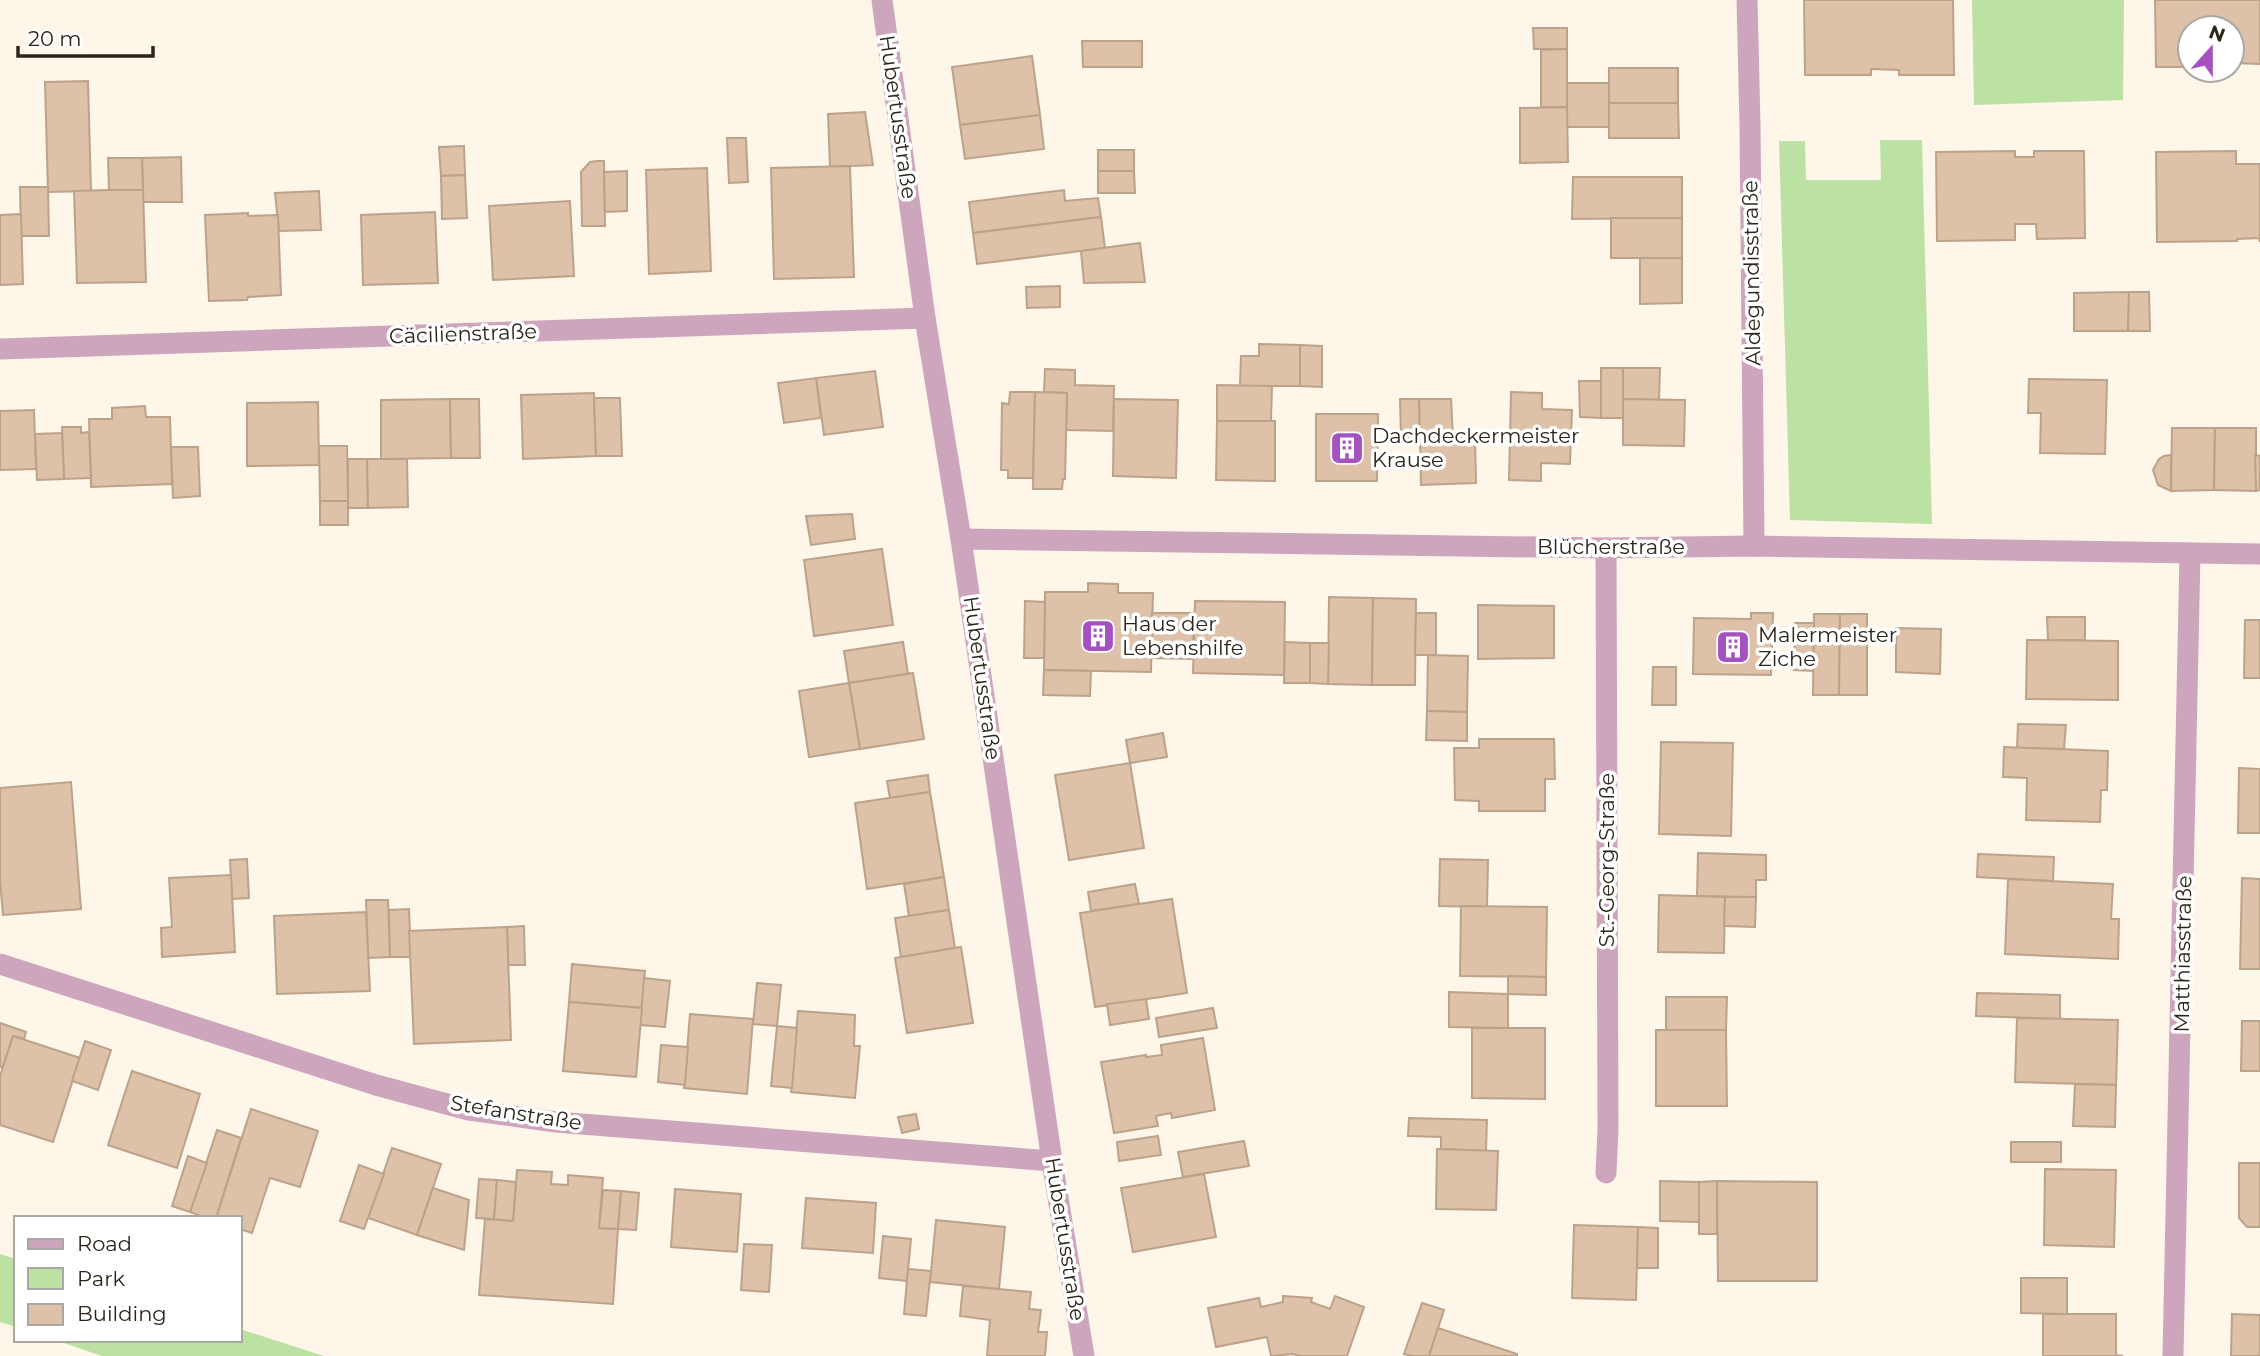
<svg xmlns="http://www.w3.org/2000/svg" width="2260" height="1356" viewBox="0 0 2260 1356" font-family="Montserrat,sans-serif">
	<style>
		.green { fill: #bbe2a3 }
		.building { fill: #ddc1a8; stroke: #bda28a; stroke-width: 2 }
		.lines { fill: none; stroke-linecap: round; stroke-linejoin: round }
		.minor { stroke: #cda5bc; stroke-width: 21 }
		.labels { text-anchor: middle; stroke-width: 7; stroke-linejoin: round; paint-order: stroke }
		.street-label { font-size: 21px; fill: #2c261a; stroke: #fff }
		.poi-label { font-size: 21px; fill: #2c261a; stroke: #fff; text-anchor: start }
	</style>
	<rect width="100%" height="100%" fill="#fdf6e9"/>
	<!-- green -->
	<g class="green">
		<polygon points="1972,0 2124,0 2123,100 1974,105"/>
		<polygon points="1880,140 1922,140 1932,524 1790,520 1779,141 1805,141 1806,180 1881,180"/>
		<polygon points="0,1254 16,1259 16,1327 0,1322"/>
		<polygon points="240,1329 324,1356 102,1356 55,1340 240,1340"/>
	</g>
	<!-- building -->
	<g class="building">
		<polygon points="1804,0 1953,0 1954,75 1899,75 1899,70 1871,69 1871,75 1805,75"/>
		<polygon points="2155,0 2260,0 2260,64 2234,63 2232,68 2232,28 2190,28 2190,67 2156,67"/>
		<polygon points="1533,28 1567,28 1567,49 1534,49"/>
		<polygon points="1082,41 1142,41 1142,67 1083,67"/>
		<polygon points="1567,49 1567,107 1541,107 1541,50"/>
		<polygon points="1032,56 1040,115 960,125 952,67"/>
		<rect x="1609" y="68" width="69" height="35"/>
		<polygon points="88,81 91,191 48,192 45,82"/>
		<rect x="1567" y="83" width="42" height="44"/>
		<polygon points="1609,103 1678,103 1679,138 1609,138"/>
		<polygon points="1567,107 1568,162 1520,163 1520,108"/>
		<polygon points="865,112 873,165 830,167 828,114"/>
		<polygon points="1040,115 1044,149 965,159 960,125"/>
		<polygon points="727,138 746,138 748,182 729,183"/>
		<polygon points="464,146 465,175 441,176 439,147"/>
		<rect x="1098" y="150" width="36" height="21"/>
		<polygon points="2015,151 2015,157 2034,157 2034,151 2084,151 2085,238 2037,239 2036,224 2015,224 2015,240 1937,241 1936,152"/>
		<polygon points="2236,151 2236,164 2260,164 2260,242 2259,238 2237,239 2237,241 2157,242 2156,152"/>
		<polygon points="181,157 182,202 143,202 142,158"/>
		<polygon points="108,158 142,158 143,190 109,190"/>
		<polygon points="597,161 604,161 605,226 582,226 581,172 590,162"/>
		<polygon points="850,166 854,277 774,279 771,168"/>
		<polygon points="707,168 711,271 649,274 646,170"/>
		<polygon points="627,171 627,211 605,212 604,172"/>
		<polygon points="1098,171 1134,171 1135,193 1098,193"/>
		<polygon points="465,175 467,218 442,219 441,176"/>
		<polygon points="1573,177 1682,177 1682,218 1572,219"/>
		<polygon points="20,187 48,187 49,236 21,236"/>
		<polygon points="109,190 143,190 146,282 77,283 74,191"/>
		<polygon points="1064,190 1065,201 1098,198 1101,217 973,233 969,202"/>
		<polygon points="319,191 321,230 279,231 275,193"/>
		<polygon points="570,201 574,276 493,280 489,206"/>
		<polygon points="435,212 438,283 363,285 361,215"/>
		<polygon points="248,213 248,216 278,215 281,295 248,297 247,300 209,301 205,215"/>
		<polygon points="21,214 23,284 0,285 0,215"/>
		<polygon points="1101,217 1105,248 977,264 973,233"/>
		<rect x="1611" y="218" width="71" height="40"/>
		<polygon points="1140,243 1145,282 1084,283 1081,251"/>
		<polygon points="1640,258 1682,258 1682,303 1640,304"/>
		<polygon points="1060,286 1060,307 1027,308 1026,287"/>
		<polygon points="2129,292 2128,331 2074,331 2074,293"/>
		<polygon points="2129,292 2149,292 2150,331 2128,331"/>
		<polygon points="1259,344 1300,345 1300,386 1240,386 1241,356 1259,356"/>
		<polygon points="1300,345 1322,346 1322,387 1300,386"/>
		<rect x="1601" y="368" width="22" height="50"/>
		<polygon points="1623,368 1660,368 1659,400 1623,399"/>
		<polygon points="1045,369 1075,370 1075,385 1114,386 1113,431 1066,430 1067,393 1044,392"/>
		<polygon points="875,371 883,427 824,435 816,378"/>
		<polygon points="816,378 821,418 784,423 778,383"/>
		<polygon points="2029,379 2107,380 2105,454 2040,453 2041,413 2028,413"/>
		<polygon points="1579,381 1601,381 1601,418 1580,417"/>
		<polygon points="1217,385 1272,386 1271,421 1217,421"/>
		<polygon points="1010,392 1035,392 1033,478 1008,478 1008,470 1001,470 1002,403 1009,404"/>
		<polygon points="1035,392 1067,393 1065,479 1063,479 1062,489 1033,489"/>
		<polygon points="1511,392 1542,393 1542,409 1572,410 1570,464 1541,463 1541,481 1509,480"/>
		<polygon points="594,393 596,456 523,459 521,395"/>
		<polygon points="594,398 620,398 622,456 596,456"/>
		<polygon points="450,399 451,458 381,459 381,400"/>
		<polygon points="450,399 479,399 480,458 451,458"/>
		<polygon points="1114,399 1178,400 1176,478 1113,476"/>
		<polygon points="1400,399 1419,399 1420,438 1401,438"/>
		<polygon points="1419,399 1451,399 1453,437 1420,438"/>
		<polygon points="1623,399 1685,400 1684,446 1623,445"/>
		<polygon points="318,402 319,465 247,466 247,403"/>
		<polygon points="145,406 146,417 170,417 172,484 91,487 89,419 112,419 112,408"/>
		<polygon points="34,410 36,469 0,470 0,411"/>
		<polygon points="1316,414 1378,414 1377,481 1316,481"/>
		<polygon points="1217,421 1275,421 1275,481 1216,480"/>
		<polygon points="62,427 81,427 81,433 89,432 91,478 64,479"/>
		<polygon points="2172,428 2215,428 2214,490 2171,491"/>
		<polygon points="2215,428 2256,428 2256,491 2214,490"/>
		<polygon points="62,433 64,479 37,480 35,434"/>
		<polygon points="1475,437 1476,483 1421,485 1420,438"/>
		<polygon points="319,446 347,446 348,501 320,501"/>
		<polygon points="171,447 198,447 200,496 173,498"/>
		<polygon points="2171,455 2171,491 2158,485 2153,470 2159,459 2164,456"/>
		<polygon points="2255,455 2260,456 2260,490 2256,491"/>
		<polygon points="348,459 367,459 368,508 348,508"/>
		<polygon points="367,459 407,459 408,507 368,508"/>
		<rect x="320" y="501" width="28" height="24"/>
		<polygon points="852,514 855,539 811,545 806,516"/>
		<polygon points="882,549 893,625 814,636 804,560"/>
		<polygon points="1088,583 1118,584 1118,593 1153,593 1151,672 1044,670 1045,592 1088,592"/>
		<polygon points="1329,597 1373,598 1372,685 1328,684"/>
		<polygon points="1373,598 1416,599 1415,685 1372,685"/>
		<polygon points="1025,601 1045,602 1044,658 1024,658"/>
		<polygon points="1195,601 1285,602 1284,675 1193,673"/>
		<polygon points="1478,605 1554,606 1554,658 1478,659"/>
		<polygon points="1152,613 1194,613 1193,659 1152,658"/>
		<polygon points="1416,613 1436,613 1436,655 1415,655"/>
		<polygon points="1751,613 1773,613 1771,675 1693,674 1694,618 1751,619"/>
		<polygon points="1814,614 1840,614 1839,695 1813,695"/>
		<polygon points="1840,614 1867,614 1867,695 1839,695"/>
		<polygon points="2047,617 2085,617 2085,640 2048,640"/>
		<polygon points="2245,620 2260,620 2260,678 2244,678"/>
		<polygon points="1795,623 1814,623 1813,671 1794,670"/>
		<polygon points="1896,628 1941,629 1940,674 1896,672"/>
		<polygon points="2027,640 2118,641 2118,700 2026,699"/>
		<polygon points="903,642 908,674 849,683 844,651"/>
		<polygon points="1285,642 1310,643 1310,683 1284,683"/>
		<polygon points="1310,643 1329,643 1328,684 1310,683"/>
		<polygon points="1428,655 1468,656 1467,712 1427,711"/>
		<polygon points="1653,667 1676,667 1676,705 1652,705"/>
		<polygon points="1044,670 1091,671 1090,696 1043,695"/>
		<polygon points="913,673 924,739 860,749 849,683"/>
		<polygon points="849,683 860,749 809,757 799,691"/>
		<polygon points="1427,711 1467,712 1467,741 1426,740"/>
		<polygon points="2018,724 2066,725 2064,749 2017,748"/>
		<polygon points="1163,733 1167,757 1130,763 1126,740"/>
		<polygon points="1479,739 1554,739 1555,779 1545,779 1545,811 1479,811 1479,801 1455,800 1454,748 1479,748"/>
		<polygon points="1661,742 1733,743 1731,836 1659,834"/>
		<polygon points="2004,747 2108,751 2107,790 2101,790 2100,822 2026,820 2027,778 2003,777"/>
		<polygon points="1130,763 1144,848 1069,860 1055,775"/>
		<polygon points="2239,768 2260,769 2260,833 2238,833"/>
		<polygon points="928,775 930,792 890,798 887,781"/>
		<polygon points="71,782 81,909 3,915 0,881 0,788"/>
		<polygon points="930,792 944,877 867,889 855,803"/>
		<polygon points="1698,853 1766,855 1766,880 1756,880 1756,897 1697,896"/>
		<polygon points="1978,854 2054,857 2053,881 1977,877"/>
		<polygon points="247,859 249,898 232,899 230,860"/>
		<polygon points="1440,859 1488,860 1487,907 1439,906"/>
		<polygon points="231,875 235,952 162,957 161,928 172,927 169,878"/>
		<polygon points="944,877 949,910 909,916 904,884"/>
		<polygon points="2242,878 2260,879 2260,969 2240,969"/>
		<polygon points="2008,879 2113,884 2111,919 2119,919 2118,959 2005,954"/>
		<polygon points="1135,884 1139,904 1091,911 1088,892"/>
		<polygon points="1659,895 1725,897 1724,953 1658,952"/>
		<polygon points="1725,897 1756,897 1755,927 1724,926"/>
		<polygon points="1172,899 1187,993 1095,1007 1080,913"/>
		<polygon points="366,900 388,900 390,957 368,958"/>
		<polygon points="1461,906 1547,907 1546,977 1460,976"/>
		<polygon points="409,909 411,957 390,957 389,910"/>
		<polygon points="949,910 955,948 901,957 895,918"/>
		<polygon points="366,912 370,991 277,994 274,916"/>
		<polygon points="524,926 525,965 508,965 507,927"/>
		<polygon points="507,927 511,1040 414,1044 409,931"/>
		<polygon points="961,947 973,1023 907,1033 895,958"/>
		<polygon points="572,964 645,971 642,1008 569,1002"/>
		<polygon points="1508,976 1546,977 1546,995 1508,994"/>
		<polygon points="644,978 670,981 665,1027 640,1025"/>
		<polygon points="757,983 781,985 777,1026 753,1024"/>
		<polygon points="1449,992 1508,994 1508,1028 1449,1027"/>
		<polygon points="1977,993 2060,995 2060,1019 1976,1016"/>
		<polygon points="1666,997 1727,997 1726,1030 1666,1030"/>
		<polygon points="1146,999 1149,1019 1110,1025 1107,1004"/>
		<polygon points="569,1002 642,1008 636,1077 563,1071"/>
		<polygon points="1213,1008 1217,1028 1159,1037 1156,1018"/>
		<polygon points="798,1011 855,1015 854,1046 860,1046 855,1098 791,1092"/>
		<polygon points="690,1014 753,1019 747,1094 684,1088"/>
		<polygon points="2017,1018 2118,1020 2116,1085 2015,1082"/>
		<polygon points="2242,1021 2260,1021 2260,1071 2241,1071"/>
		<polygon points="0,1023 26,1032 24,1039 13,1036 3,1068 0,1067"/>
		<polygon points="777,1026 797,1028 792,1088 771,1086"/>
		<polygon points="1472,1028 1545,1028 1545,1099 1472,1098"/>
		<polygon points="1656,1030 1726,1030 1727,1106 1656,1106"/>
		<polygon points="13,1036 80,1058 53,1142 0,1125 0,1076"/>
		<polygon points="1203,1038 1215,1110 1172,1118 1171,1113 1156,1116 1158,1126 1114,1133 1101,1062 1146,1055 1146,1057 1162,1055 1161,1045"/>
		<polygon points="85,1041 111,1050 98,1090 72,1081"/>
		<polygon points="661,1045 688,1047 685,1085 658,1082"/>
		<polygon points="132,1071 200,1094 177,1168 108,1145"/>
		<polygon points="2075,1084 2116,1085 2115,1127 2073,1126"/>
		<polygon points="251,1109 318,1131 300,1187 270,1178 252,1233 240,1229 240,1218 216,1218"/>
		<polygon points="916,1114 919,1129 902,1133 898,1117"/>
		<polygon points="1409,1118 1487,1120 1486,1151 1441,1149 1441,1137 1408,1136"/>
		<polygon points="217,1130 241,1138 216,1218 206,1218 190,1212"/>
		<polygon points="1158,1136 1161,1155 1119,1161 1117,1142"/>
		<polygon points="1244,1141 1249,1166 1183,1177 1178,1152"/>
		<rect x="2011" y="1142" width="50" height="20"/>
		<polygon points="392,1148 441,1164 417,1235 368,1218"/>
		<polygon points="1437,1149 1498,1151 1496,1210 1436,1209"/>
		<polygon points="188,1156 207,1163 190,1212 172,1206"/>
		<polygon points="2239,1163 2260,1163 2260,1227 2247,1227 2239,1218"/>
		<polygon points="359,1165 384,1174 364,1229 340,1221"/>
		<polygon points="2045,1169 2116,1170 2114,1247 2044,1245"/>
		<polygon points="517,1170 552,1172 551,1184 568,1185 568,1175 603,1178 599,1228 618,1229 613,1304 479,1295 485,1219 513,1221"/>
		<polygon points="1204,1174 1216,1237 1133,1252 1121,1188"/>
		<polygon points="479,1179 497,1180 494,1219 476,1218"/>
		<polygon points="497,1180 516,1182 513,1221 494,1219"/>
		<polygon points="1660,1181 1699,1182 1699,1222 1660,1221"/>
		<polygon points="1717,1181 1817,1182 1817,1281 1718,1281"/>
		<polygon points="1717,1181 1717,1234 1699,1234 1699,1182"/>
		<polygon points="433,1188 469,1200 464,1250 417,1235"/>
		<polygon points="675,1189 741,1194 737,1252 671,1247"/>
		<polygon points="603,1190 621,1191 618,1229 599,1228"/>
		<polygon points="621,1191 639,1193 636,1230 618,1229"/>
		<polygon points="806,1198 876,1203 873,1253 802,1248"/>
		<polygon points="936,1220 1005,1227 999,1289 930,1282"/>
		<polygon points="1574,1225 1638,1227 1636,1300 1572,1298"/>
		<polygon points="1638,1227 1658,1228 1658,1268 1637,1268"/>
		<polygon points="883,1236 911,1239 907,1281 879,1278"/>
		<polygon points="744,1244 772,1245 769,1292 741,1290"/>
		<polygon points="908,1269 931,1271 926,1316 904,1314"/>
		<polygon points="2021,1278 2067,1278 2067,1314 2021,1313"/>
		<polygon points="963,1286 1031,1292 1029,1309 1041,1310 1038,1332 1047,1332 1045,1356 987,1356 990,1320 960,1316"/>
		<polygon points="1283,1296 1312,1298 1311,1302 1330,1309 1335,1296 1364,1307 1347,1356 1300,1356 1293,1354 1271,1356 1267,1337 1216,1347 1208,1308 1259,1298 1261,1307 1283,1302"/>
		<polygon points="1422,1303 1444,1310 1429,1356 1412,1356 1404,1354"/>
		<polygon points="2043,1314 2116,1314 2116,1355 2123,1356 2043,1356"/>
		<polygon points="2232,1314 2260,1315 2260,1356 2231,1356"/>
		<polygon points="1438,1328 1517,1354 1517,1356 1429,1356"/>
	</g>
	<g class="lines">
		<!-- minor -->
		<g class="minor">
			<polyline points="882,0 925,318 961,539 1052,1161 1084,1356"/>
			<polyline points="1747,0 1750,125 1754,546"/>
			<polyline points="0,349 925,318"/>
			<polyline points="961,539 1606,548 1754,546 2260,554"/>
			<polyline points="0,964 376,1085 469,1110 556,1122 1052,1161"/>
			<polyline points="1606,1173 1608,1129 1606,548"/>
			<polyline points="2173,1356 2190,553"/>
		</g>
	</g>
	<!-- icons -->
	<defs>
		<g id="building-square" transform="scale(1.75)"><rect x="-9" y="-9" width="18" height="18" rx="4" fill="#a551c0" stroke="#fff"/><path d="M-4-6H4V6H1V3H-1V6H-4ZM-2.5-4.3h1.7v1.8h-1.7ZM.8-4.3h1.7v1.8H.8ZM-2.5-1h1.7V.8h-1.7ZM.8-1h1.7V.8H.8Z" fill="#fff"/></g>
	</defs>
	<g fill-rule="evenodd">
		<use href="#building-square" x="1347" y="448"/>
		<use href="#building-square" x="1098" y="636"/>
		<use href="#building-square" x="1733" y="647"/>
	</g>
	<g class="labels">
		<!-- street labels -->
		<g class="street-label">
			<text transform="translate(898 117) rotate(82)" y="7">Hubertusstraße</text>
			<text transform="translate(1752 273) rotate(-91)" y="7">Aldegundisstraße</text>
			<text transform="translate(463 334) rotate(-2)" y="7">Cäcilienstraße</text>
			<text x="1611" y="554">Blücherstraße</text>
			<text transform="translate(982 678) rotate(82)" y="7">Hubertusstraße</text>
			<text transform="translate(1607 860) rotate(-90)" y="7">St.-Georg-Straße</text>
			<text transform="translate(2183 954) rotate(-89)" y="7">Matthiasstraße</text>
			<text transform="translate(516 1113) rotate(9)" y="7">Stefanstraße</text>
			<text transform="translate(1065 1239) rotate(81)" y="7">Hubertusstraße</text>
		</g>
		<!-- poi labels -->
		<g class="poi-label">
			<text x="1372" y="443">Dachdeckermeister<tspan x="1372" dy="24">Krause</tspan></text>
			<text x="1122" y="631">Haus der<tspan x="1122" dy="24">Lebenshilfe</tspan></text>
			<text x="1758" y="642">Malermeister<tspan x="1758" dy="24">Ziche</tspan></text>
		</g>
	</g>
	<!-- legend -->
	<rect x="14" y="1216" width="228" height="126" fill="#ffffff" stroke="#aba8a3" stroke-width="2"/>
	<rect x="28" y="1239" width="35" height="10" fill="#cda5bc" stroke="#aba8a3" stroke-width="2"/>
	<text x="77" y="1251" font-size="21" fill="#2c261a">Road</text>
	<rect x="28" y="1268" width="35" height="21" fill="#bbe2a3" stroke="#aba8a3" stroke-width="2"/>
	<text x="77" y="1286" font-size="21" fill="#2c261a">Park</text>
	<rect x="28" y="1304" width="35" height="21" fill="#ddc1a8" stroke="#aba8a3" stroke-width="2"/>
	<text x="77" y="1321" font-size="21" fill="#2c261a">Building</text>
	<!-- north arrow -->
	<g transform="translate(2211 49) rotate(21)"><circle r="33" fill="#ffffff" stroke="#aba8a3" stroke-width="2"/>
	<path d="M0-5L12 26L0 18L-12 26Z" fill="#a551c0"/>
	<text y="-10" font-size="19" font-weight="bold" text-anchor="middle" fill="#2c261a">N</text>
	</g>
	<!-- scale -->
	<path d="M18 46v10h135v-10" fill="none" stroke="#2c261a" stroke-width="3.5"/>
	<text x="28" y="46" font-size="21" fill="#2c261a" stroke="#ffffff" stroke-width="5" paint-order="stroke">20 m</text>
</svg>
